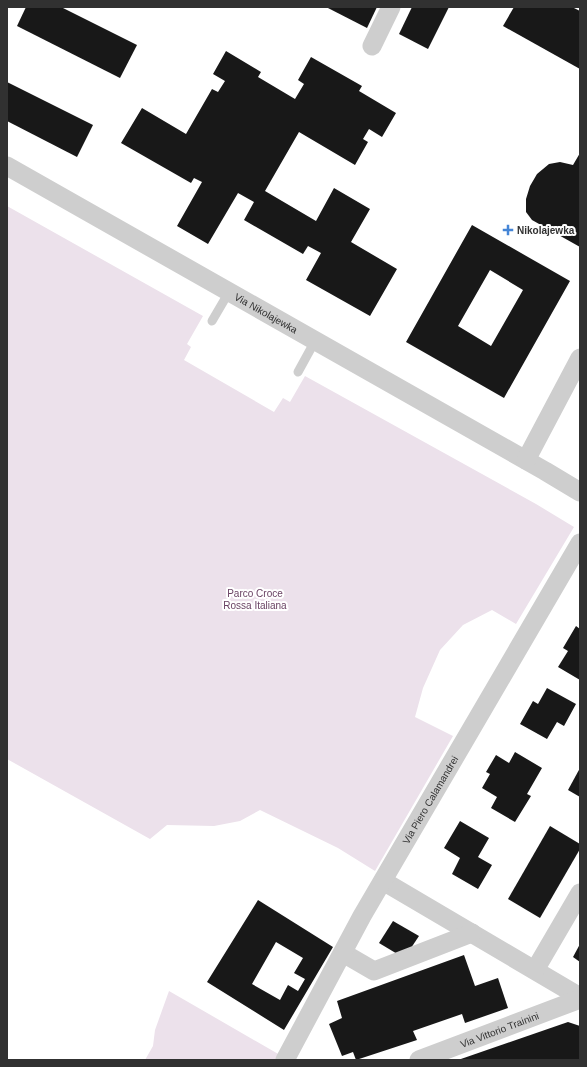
<svg xmlns="http://www.w3.org/2000/svg" width="587" height="1067" viewBox="0 0 587 1067" font-family="Helvetica,sans-serif">
	<style>
		.green { fill: #ece1eb }
		.building { fill: #181818; fill-rule: evenodd }
		.lines { fill: none; stroke-linecap: round; stroke-linejoin: round }
		.lane { stroke: #cecece; stroke-width: 9 }
		.street { stroke: #cecece; stroke-width: 19 }
		.poi-dot { fill: #4585d6; stroke: #fff; stroke-width: 1.5 }
		.labels { text-anchor: middle; stroke-width: 4; stroke-linejoin: round; paint-order: stroke }
		.poi-label { font-size: 10px; font-weight: bold; fill: #313131; stroke: #fff; text-anchor: start }
		.street-label { font-size: 10px; fill: #313131; stroke: #fff }
		.park-label { font-size: 10px; fill: #694263; stroke: #fff }
	</style>
	<rect width="100%" height="100%" fill="#fff"/>
	<!-- green -->
	<g class="green">
		<polygon points="7,206 203,316 187,344 191,347 184,360 274,412 283,398 290,402 305,376 536,504 574,527 516,624 492,610 463,625 440,650 423,688 415,717 453,736 375,871 338,848 260,810 240,821 214,826 167,825 150,839 7,759"/>
		<polygon points="169,991 280,1055 278,1060 145,1060 153,1046 155,1030"/>
	</g>
	<!-- building -->
	<g class="building">
		<polygon points="26,7 61,7 137,45 120,78 17,26"/>
		<polygon points="326,7 377,7 367,28"/>
		<polygon points="412,7 449,7 428,49 399,34"/>
		<polygon points="514,7 572,7 580,11 580,69 503,26"/>
		<polygon points="226,51 261,72 258,77 295,99 304,84 298,80 311,57 362,86 359,91 396,113 382,137 369,129 363,139 368,142 355,165 299,132 265,191 316,221 334,188 370,209 351,242 397,269 370,316 306,280 321,253 308,246 303,254 244,220 254,202 238,193 208,244 177,226 202,182 194,178 191,183 121,143 142,108 186,134 212,89 218,92 225,81 213,74"/>
		<polygon points="7,82 93,125 77,157 7,121"/>
		<polygon points="580,153 580,247 532,220 526,212 526,199 530,186 537,174 549,164 560,162 573,165"/>
		<path d="M472,225L570,281L504,398L406,342ZM490,270L523,290L491,346L458,326Z"/>
		<polygon points="576,626 580,629 580,680 558,667 568,651 563,648"/>
		<polygon points="547,688 576,704 564,726 557,722 547,739 520,724 533,701 538,704"/>
		<polygon points="515,752 542,768 527,794 531,796 515,822 491,808 497,797 482,788 490,774 486,772 496,755 509,763"/>
		<polygon points="580,768 580,797 568,790"/>
		<polygon points="460,821 489,838 478,857 492,865 478,889 452,874 460,858 444,848"/>
		<polygon points="550,826 580,844 580,849 540,918 508,899"/>
		<path d="M258,900L333,947L284,1030L207,982ZM276,942L303,958L294,973L305,979L298,991L288,985L280,1000L252,984Z"/>
		<polygon points="393,921 419,936 411,948 399,955 379,943"/>
		<polygon points="580,944 580,962 573,957"/>
		<polygon points="464,955 475,986 498,978 508,1008 465,1023 462,1014 413,1031 417,1040 356,1060 353,1052 342,1056 329,1024 342,1018 337,1001"/>
		<polygon points="568,1022 580,1026 580,1060 458,1060"/>
	</g>
	<g class="lines">
		<!-- lane -->
		<g class="lane">
			<polyline points="212,321 229,292"/>
			<polyline points="298,372 315,341"/>
		</g>
		<!-- street -->
		<g class="street">
			<polyline points="372,46 391,7"/>
			<path id="s1" d="M7,166L545,471L580,492"/>
			<polyline points="526,460 580,358"/>
			<polyline points="383,881 580,997"/>
			<polyline points="343,953 374,971 472,933"/>
			<polyline points="535,970 580,893"/>
			<path id="s2" d="M285,1060L362,916L580,543"/>
			<path id="s3" d="M419,1060L580,999"/>
		</g>
	</g>
	<!-- markers -->
	<path class="poi-dot" d="M506 224h4v4h4v4h-4v4h-4v-4h-4v-4h4z"/>
	<g class="labels">
		<!-- poi labels -->
		<g class="poi-label">
			<text x="517" y="234">Nikolajewka</text>
		</g>
		<!-- street labels -->
		<g class="street-label">
			<text dy="4" stroke="none"><textPath href="#s1" startOffset="298">Via Nikolajewka</textPath></text>
			<text dy="4" stroke="none"><textPath href="#s2" startOffset="298">Via Piero Calamandrei</textPath></text>
			<text dy="4" stroke="none"><textPath href="#s3" startOffset="86">Via Vittorio Trainini</textPath></text>
		</g>
		<!-- park labels -->
		<g class="park-label">
			<text x="255" y="597">Parco Croce<tspan x="255" dy="12">Rossa Italiana</tspan></text>
		</g>
	</g>
	<!-- border -->
	<rect width="587" height="1067" fill="none" stroke="#313131" stroke-width="16"/>
</svg>
